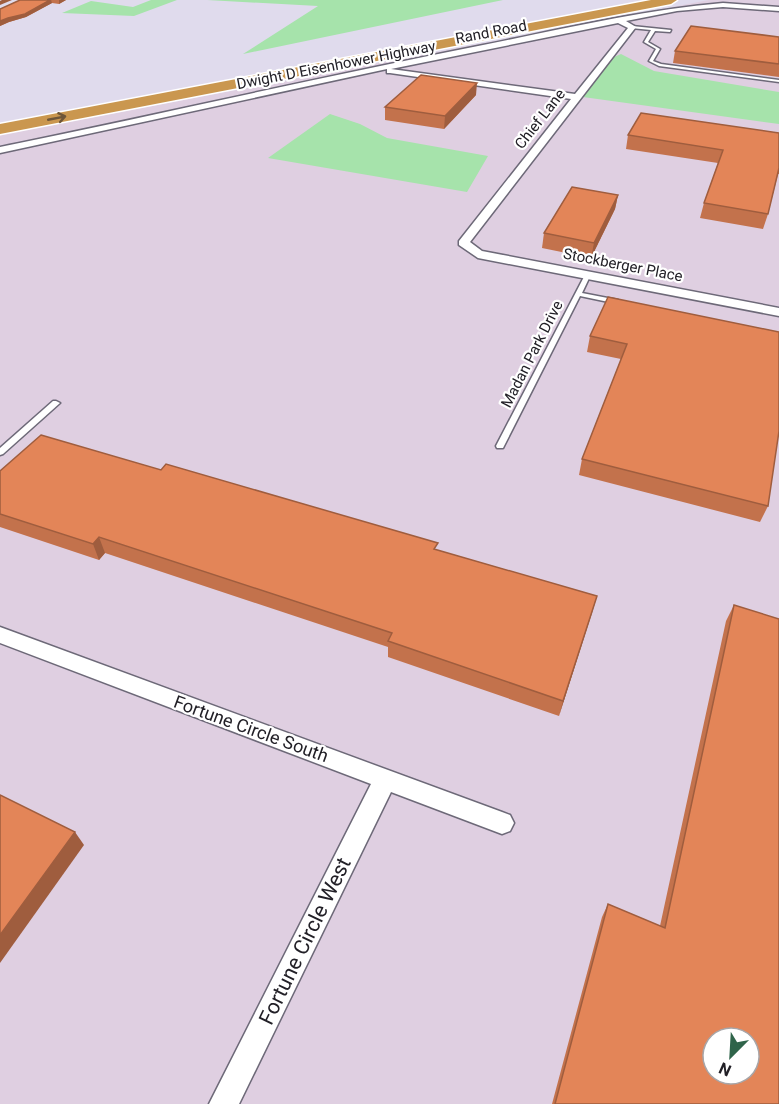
<svg xmlns="http://www.w3.org/2000/svg" width="779" height="1104" viewBox="0 0 779 1104" font-family="Roboto,sans-serif">
	<style>
		.commercial { fill: #dfcfe1; fill-rule: evenodd }
		.green { fill: #a6e3ab }
		.lines { fill: none; stroke-linecap: round; stroke-linejoin: round }
		.service-casing { stroke: #6d6978; stroke-width: 3 }
		.minor-casing { stroke: #6d6978; stroke-width: 3 }
		.motorway-casing { stroke: #fff; stroke-width: 3 }
		.service { fill: #fff; fill-rule: evenodd }
		.minor { fill: #fff; fill-rule: evenodd }
		.motorway { fill: #ca974f; fill-rule: evenodd }
		.wall { fill: #c3724c }
		.shaded-wall { fill: #9f5d3e }
		.building { fill: #e38558; stroke: #9f5d3e; stroke-width: 1.5; fill-rule: evenodd }
		.oneway { stroke: #6e5639 }
		.labels { text-anchor: middle; stroke-width: 4.5; stroke-linejoin: round; paint-order: stroke }
		.far-street-label { font-size: 15px; fill: #222027; stroke: #fff }
		.street-label { font-size: 18px; fill: #222027; stroke: #fff }
		.near-street-label { font-size: 21px; fill: #222027; stroke: #fff }
	</style>
	<rect width="100%" height="100%" fill="#e0dbed"/>
	<!-- commercial -->
	<path class="commercial" d="M709,0H779V1104H0V135ZM713,1038H749V1074H713Z"/>
	<!-- green -->
	<g class="green">
		<polygon points="151,0 177,0 134,16 62,13 91,1 133,7"/>
		<polygon points="207,0 503,0 243,54 318,6"/>
		<polygon points="621,54 654,71 779,92 779,124 583,97 584,91 614,57"/>
		<polygon points="330,114 360,124 387,138 488,156 467,192 268,158"/>
	</g>
	<g class="lines">
		<!-- service casing -->
		<g class="service-casing">
			<g id="service">
				<polygon points="632,26 671,30 670,32 655,31 648,42 660,49 653,61 661,64 779,80 779,82 659,66 649,61 656,49 644,42 651,30 631,28"/>
				<polygon points="586,273 591,274 582,293 618,300 621,302 618,304 580,296 504,446 503,448 497,448 496,446"/>
				<polygon points="53,401 56,401 60,403 3,454 0,455 0,448"/>
			</g>
		</g>
		<!-- minor casing -->
		<g class="minor-casing">
			<g id="minor">
				<path d="M723,3L779,7V11L723,7L677,11L626,21L636,27L470,242L482,251L779,308V316L478,258L459,245V241L571,99L390,73H387V69L0,153V147C161,114 321,77 483,45C563,29 642,10 723,3ZM618,23L628,28L575,94L391,69Z"/>
				<polygon points="0,627 502,812 510,815 514,823 510,831 502,834 391,792 239,1104 209,1104 371,784 0,643"/>
			</g>
		</g>
		<!-- motorway casing -->
		<g class="motorway-casing">
			<polygon id="motorway" points="651,0 677,0 671,4 0,134 0,124"/>
		</g>
		<!-- service -->
		<use href="#service" class="service"/>
		<!-- minor -->
		<use href="#minor" class="minor"/>
		<!-- motorway -->
		<use href="#motorway" class="motorway"/>
	</g>
	<!-- wall -->
	<g class="wall">
		<polygon points="20,0 66,0 59,4 52,3 26,17 9,22 0,26 0,9"/>
		<polygon points="779,37 779,77 673,63 675,51"/>
		<polygon points="476,95 444,129 385,120 385,107"/>
		<polygon points="779,133 779,174 778,174 768,214 763,229 700,218 704,203 718,163 626,149 628,135"/>
		<polygon points="618,195 615,209 591,258 542,248 544,233"/>
		<polygon points="608,297 768,506 760,522 579,475 582,459 621,359 587,352 590,336"/>
		<polygon points="0,471 437,550 597,596 559,716 388,657 388,647 105,553 99,560 0,527"/>
		<polygon points="734,605 779,1104 552,1104 602,917 608,904 660,926 726,621"/>
	</g>
	<!-- shaded-wall -->
	<g class="shaded-wall">
		<polygon points="2,0 12,0 0,5 0,1"/>
		<polygon points="51,0 52,3 26,17 9,22 0,26 0,21"/>
		<polygon points="59,0 66,0 59,4"/>
		<polygon points="477,83 476,95 444,129 445,116"/>
		<polygon points="618,195 615,209 591,258 594,243"/>
		<polygon points="99,537 105,553 99,560 93,544"/>
		<polygon points="597,596 592,613 559,716 563,701"/>
		<polygon points="75,832 84,845 0,963 0,935"/>
	</g>
	<!-- building -->
	<g class="building">
		<polygon points="20,0 50,0 25,14 8,18 0,21 0,9"/>
		<polygon points="691,26 779,37 779,64 675,51"/>
		<polygon points="421,75 477,83 445,116 385,107"/>
		<polygon points="641,113 779,133 779,168 768,214 704,203 723,150 628,135"/>
		<polygon points="572,187 618,195 594,243 544,233"/>
		<polygon points="608,297 779,332 779,431 768,506 582,459 627,344 590,336"/>
		<polygon points="41,435 161,470 166,464 276,496 438,543 434,549 597,596 563,701 388,641 392,633 99,537 93,544 0,514 0,471"/>
		<path d="M734,605L779,619V1104H555L608,904L665,928ZM713,1038H749V1074H713Z"/>
		<polygon points="0,795 75,832 0,935"/>
	</g>
	<!-- one-way arrows -->
	<defs><path id="oneway-shaft" d="M-6 0H5M1.5-3L5.5 0L1.5 3" fill="none" stroke-width="1.6" stroke-linecap="round" stroke-linejoin="round" transform="scale(1.5)"/></defs>
	<use class="oneway" href="#oneway-shaft" transform="translate(57 118) rotate(-11)"/>
	<g class="labels">
		<!-- far-street labels -->
		<g class="far-street-label">
			<text transform="translate(491 32) rotate(-11)" y="5">Rand Road</text>
			<text transform="translate(336 65) rotate(-11)" y="5">Dwight D Eisenhower Highway</text>
			<text transform="translate(540 119) rotate(-52)" y="5">Chief Lane</text>
			<text transform="translate(623 265) rotate(11)" y="5">Stockberger Place</text>
			<text transform="translate(532 354) rotate(-63)" y="5">Madan Park Drive</text>
		</g>
		<!-- street labels -->
		<g class="street-label">
			<text transform="translate(251 729) rotate(20)" y="6">Fortune Circle South</text>
		</g>
		<!-- near-street labels -->
		<g class="near-street-label">
			<text transform="translate(305 941) rotate(-64)" y="7">Fortune Circle West</text>
		</g>
	</g>
	<!-- north arrow -->
	<g transform="translate(731 1056) rotate(204)"><circle r="28" fill="#ffffff" stroke="#a7a6a9" stroke-width="1.5"/>
	<path d="M0-4.5L10 22L0 15L-10 22Z" fill="#2f644a"/>
	<text y="-9" font-size="16" font-weight="bold" text-anchor="middle" fill="#222027">N</text>
	</g>
</svg>
